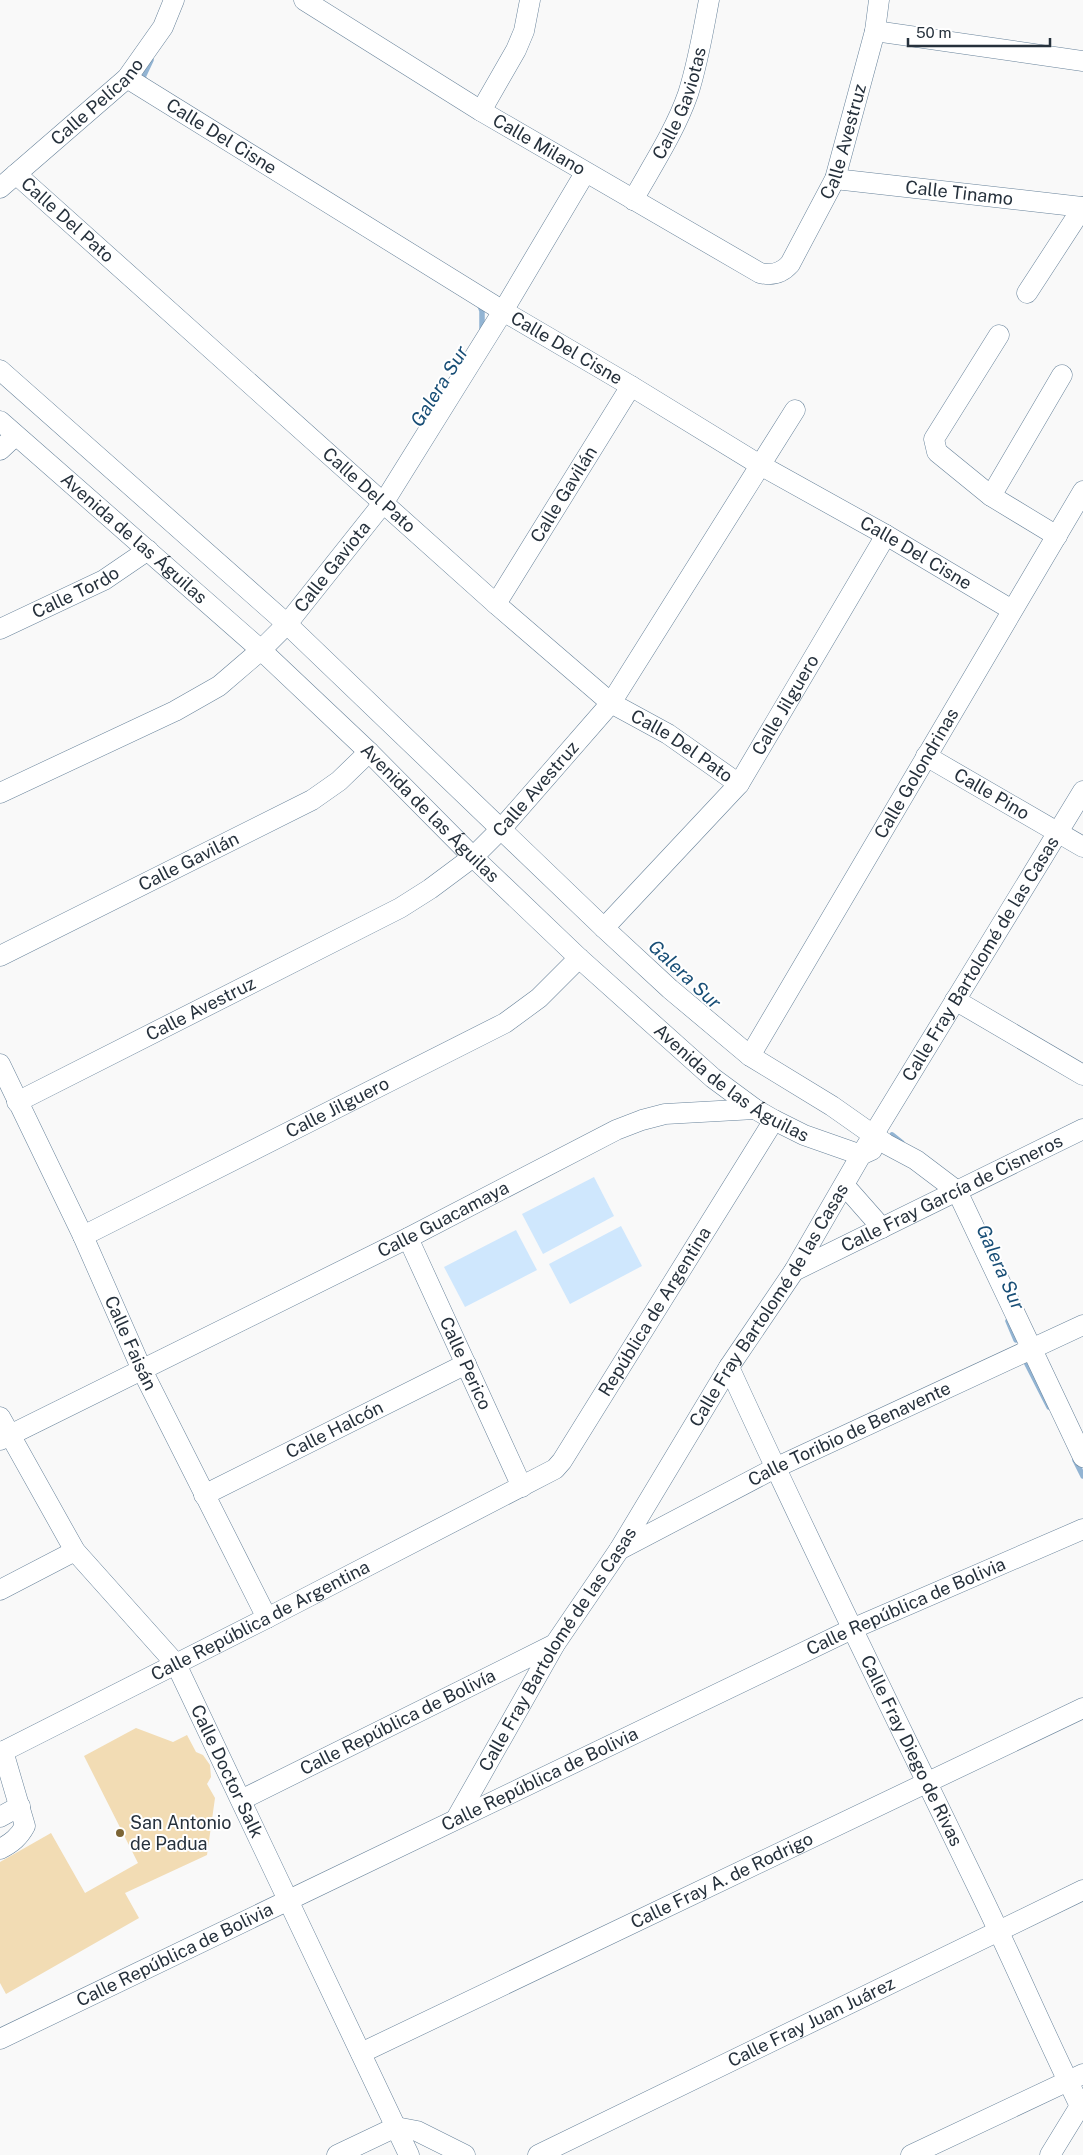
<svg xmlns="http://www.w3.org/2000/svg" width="1083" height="2155" viewBox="0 0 1083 2155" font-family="'Public Sans',sans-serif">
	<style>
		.green { fill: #cfe7fd }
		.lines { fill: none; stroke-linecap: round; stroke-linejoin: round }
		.stream { stroke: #92b4d3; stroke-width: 5.5 }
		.building { fill: #f2dcb4 }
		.minor-casing { stroke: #67829a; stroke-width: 21 }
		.minor { stroke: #fff; stroke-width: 20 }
		.poi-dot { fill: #7c6535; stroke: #fff; stroke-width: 2 }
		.labels { text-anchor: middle; stroke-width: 4; stroke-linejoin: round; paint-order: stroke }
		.street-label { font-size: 18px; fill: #26313c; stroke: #fff }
		.poi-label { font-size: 18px; fill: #26313c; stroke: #fff; text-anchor: start }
		.water-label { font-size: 19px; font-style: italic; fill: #184e76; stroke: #fff }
	</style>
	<rect width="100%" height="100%" fill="#f9f9f9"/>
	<!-- green -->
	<g class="green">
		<polygon points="594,1177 614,1216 543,1254 522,1214"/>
		<polygon points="621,1226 642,1266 570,1304 549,1264"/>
		<polygon points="516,1230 537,1270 465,1307 444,1267"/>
	</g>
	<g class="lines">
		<!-- stream -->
		<g class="stream">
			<polyline points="147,83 143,77 151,60"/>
			<polyline points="479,303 482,311 482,331"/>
			<polyline points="892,1135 902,1143"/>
			<polyline points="1008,1321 1016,1340"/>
			<polyline points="1024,1358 1049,1407"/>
			<polyline points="1075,1460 1083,1476"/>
		</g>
	</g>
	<!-- building -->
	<polygon class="building" points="136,1728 173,1742 187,1735 196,1752 203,1755 210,1765 211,1777 207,1784 215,1798 207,1855 125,1893 139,1918 6,1994 0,1983 0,1862 51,1833 85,1893 138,1863 84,1756"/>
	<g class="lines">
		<!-- minor casing -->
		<g class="minor-casing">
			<g id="minor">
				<path id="s1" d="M304,0L481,111L760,273C772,276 782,273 790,264L835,179L875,31L879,0"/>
				<polyline points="875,31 1083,61"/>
				<path id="s2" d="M127,78L503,311L631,386L760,465L886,535L1012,610"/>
				<polyline points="481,111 516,50 524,31 530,0"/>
				<path id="s3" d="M16,174L496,604L611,703L668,734L739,784"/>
				<path id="s4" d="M835,179L1083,207"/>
				<path id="s5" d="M0,188L127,78L163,27L174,0"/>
				<path id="s6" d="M633,200C652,166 675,131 688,94C698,63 703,32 709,0"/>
				<polyline points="1027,293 1083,207"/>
				<polyline points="999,335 934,439 937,452 991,496 1057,536"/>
				<polyline points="0,370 287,624 604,928 670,989 750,1056 832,1106 886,1144 916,1160 957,1191 1083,1457"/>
				<path id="s7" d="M0,421L261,650L369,752L473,857L579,958L713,1078L755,1109L774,1120L804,1135L861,1155L872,1150"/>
				<polyline points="0,450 15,436"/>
				<polyline points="991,496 1062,375"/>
				<path id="s8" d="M496,604L631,386"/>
				<path id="s9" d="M0,629L104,580L148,550"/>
				<path id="s10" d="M926,756L1083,847"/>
				<path id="s11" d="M0,793L175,711L219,686L261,650L287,624L384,502L503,311L585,173"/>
				<path id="s12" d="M604,928L739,784L886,535"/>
				<path id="s13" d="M0,956L312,800L339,781L369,752"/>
				<polyline points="955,1000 1083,1075"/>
				<path id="s14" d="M750,1056L1083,491"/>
				<path id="s15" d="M0,1064L83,1236L142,1370L267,1618"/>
				<path id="s16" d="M17,1102L400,908L430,889L473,857L502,828L611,703L795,410"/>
				<polyline points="845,1186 882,1228"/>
				<path id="s17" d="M83,1236L505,1023L539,998L579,958"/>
				<path id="s18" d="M408,1238L522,1487"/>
				<path id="s19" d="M794,1271L1083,1129"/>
				<path id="s20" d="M729,1367C809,1543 895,1716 979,1890C1014,1962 1045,2035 1080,2106L1083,2108"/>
				<path id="s21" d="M0,1417L75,1551L176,1664L409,2155"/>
				<path id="s22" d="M0,1440L408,1238L616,1130L642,1120L665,1114L755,1109"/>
				<path id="s23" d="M204,1495L466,1364"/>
				<path id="s24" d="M619,1550L775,1468L1083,1325"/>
				<polyline points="0,1590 75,1551"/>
				<path id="s25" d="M0,1753L267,1618L555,1469L562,1461L774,1120"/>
				<path id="s26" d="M241,1800L555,1644"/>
				<polyline points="0,1817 20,1806"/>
				<path id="s27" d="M456,1819L555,1644L619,1550L729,1367L794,1271L861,1155L1083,791"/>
				<path d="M0,1849C12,1843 19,1837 25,1826L3,1751"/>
				<path id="s28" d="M0,2039L852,1629L1083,1529"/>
				<path id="s29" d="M361,2053L1083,1708"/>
				<polyline points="337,2155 396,2127 417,2131 465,2155"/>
				<path id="s30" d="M538,2155L1083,1890"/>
				<polyline points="911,2155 1083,2074"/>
				<polyline points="1050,2155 1080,2106"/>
			</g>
		</g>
		<!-- minor -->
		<use href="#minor" class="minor"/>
	</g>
	<!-- markers -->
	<circle class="poi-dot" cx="120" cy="1833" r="5"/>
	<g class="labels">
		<!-- street labels -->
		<g class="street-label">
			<text dy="6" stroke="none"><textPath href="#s5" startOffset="130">Calle Pelícano</textPath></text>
			<text dy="6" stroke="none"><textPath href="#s6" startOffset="108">Calle Gaviotas</textPath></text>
			<text dy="6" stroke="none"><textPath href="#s2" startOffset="111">Calle Del Cisne</textPath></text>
			<text dy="6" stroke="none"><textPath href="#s1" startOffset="699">Calle Avestruz</textPath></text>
			<text dy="6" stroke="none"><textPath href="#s1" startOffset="276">Calle Milano</textPath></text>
			<text dy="6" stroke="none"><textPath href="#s4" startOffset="125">Calle Tinamo</textPath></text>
			<text dy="6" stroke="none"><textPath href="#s3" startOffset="69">Calle Del Pato</textPath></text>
			<text dy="6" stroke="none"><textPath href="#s2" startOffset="516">Calle Del Cisne</textPath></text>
			<text dy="6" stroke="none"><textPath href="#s3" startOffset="474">Calle Del Pato</textPath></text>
			<text dy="6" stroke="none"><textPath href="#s8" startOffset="129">Calle Gavilán</textPath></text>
			<text dy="6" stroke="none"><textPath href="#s7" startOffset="178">Avenida de las Águilas</textPath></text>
			<text dy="6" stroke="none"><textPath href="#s2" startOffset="921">Calle Del Cisne</textPath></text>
			<text dy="6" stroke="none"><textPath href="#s11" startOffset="409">Calle Gaviota</textPath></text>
			<text dy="6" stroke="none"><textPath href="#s9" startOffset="84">Calle Tordo</textPath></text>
			<text dy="6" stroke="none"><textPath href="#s12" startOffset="289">Calle Jilguero</textPath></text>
			<text dy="6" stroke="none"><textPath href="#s3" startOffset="879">Calle Del Pato</textPath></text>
			<text dy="6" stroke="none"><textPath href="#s14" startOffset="328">Calle Golondrinas</textPath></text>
			<text dy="6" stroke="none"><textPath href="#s16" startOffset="611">Calle Avestruz</textPath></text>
			<text dy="6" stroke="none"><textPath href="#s10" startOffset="76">Calle Pino</textPath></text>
			<text dy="6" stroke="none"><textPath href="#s7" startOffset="582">Avenida de las Águilas</textPath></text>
			<text dy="6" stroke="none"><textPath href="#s13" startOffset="211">Calle Gavilán</textPath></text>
			<text dy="6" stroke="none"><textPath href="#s27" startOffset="1008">Calle Fray Bartolomé de las Casas</textPath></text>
			<text dy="6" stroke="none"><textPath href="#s16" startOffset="206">Calle Avestruz</textPath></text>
			<text dy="6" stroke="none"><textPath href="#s7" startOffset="988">Avenida de las Águilas</textPath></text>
			<text dy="6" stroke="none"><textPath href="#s17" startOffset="285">Calle Jilguero</textPath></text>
			<text dy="6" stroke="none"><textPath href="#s19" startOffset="176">Calle Fray García de Cisneros</textPath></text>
			<text dy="6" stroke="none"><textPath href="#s22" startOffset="495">Calle Guacamaya</textPath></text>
			<text dy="6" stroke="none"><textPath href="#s27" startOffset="602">Calle Fray Bartolomé de las Casas</textPath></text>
			<text dy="6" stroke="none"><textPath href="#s25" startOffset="810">República de Argentina</textPath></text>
			<text dy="6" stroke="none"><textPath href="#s15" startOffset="308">Calle Faisán</textPath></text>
			<text dy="6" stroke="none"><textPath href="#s18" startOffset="138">Calle Perico</textPath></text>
			<text dy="6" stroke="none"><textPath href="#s23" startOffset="146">Calle Halcón</textPath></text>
			<text dy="6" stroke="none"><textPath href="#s24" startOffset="258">Calle Toribio de Benavente</textPath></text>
			<text dy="6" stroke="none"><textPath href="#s28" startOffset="1004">Calle República de Bolivia</textPath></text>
			<text dy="6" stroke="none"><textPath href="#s25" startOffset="292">Calle República de Argentina</textPath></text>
			<text dy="6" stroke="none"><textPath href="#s27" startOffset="198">Calle Fray Bartolomé de las Casas</textPath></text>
			<text dy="6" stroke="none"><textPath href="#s26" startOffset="175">Calle República de Bolivía</textPath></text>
			<text dy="6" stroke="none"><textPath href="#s20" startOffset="425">Calle Fray Diego de Rivas</textPath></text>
			<text dy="6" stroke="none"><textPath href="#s21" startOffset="424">Calle Doctor Salk</textPath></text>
			<text dy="6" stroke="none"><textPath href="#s28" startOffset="599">Calle República de Bolivia</textPath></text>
			<text dy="6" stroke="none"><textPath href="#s29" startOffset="400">Calle Fray A. de Rodrigo</textPath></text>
			<text dy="6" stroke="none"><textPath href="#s28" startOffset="194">Calle República de Bolivia</textPath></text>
			<text dy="6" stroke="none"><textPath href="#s30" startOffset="304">Calle Fray Juan Juárez</textPath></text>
		</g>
		<!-- poi labels -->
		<g class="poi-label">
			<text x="130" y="1829">San Antonio<tspan x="130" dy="21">de Padua</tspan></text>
		</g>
		<!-- water labels -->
		<g class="water-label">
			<text transform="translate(439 386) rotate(-58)" y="7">Galera Sur</text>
			<text transform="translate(685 974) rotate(43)" y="7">Galera Sur</text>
			<text transform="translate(1001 1267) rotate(66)" y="7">Galera Sur</text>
		</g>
	</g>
	<!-- scale -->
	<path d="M908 38v8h142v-8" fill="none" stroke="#26313c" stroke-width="2.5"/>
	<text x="916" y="38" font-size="15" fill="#26313c" stroke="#ffffff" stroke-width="4" paint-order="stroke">50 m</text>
</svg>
